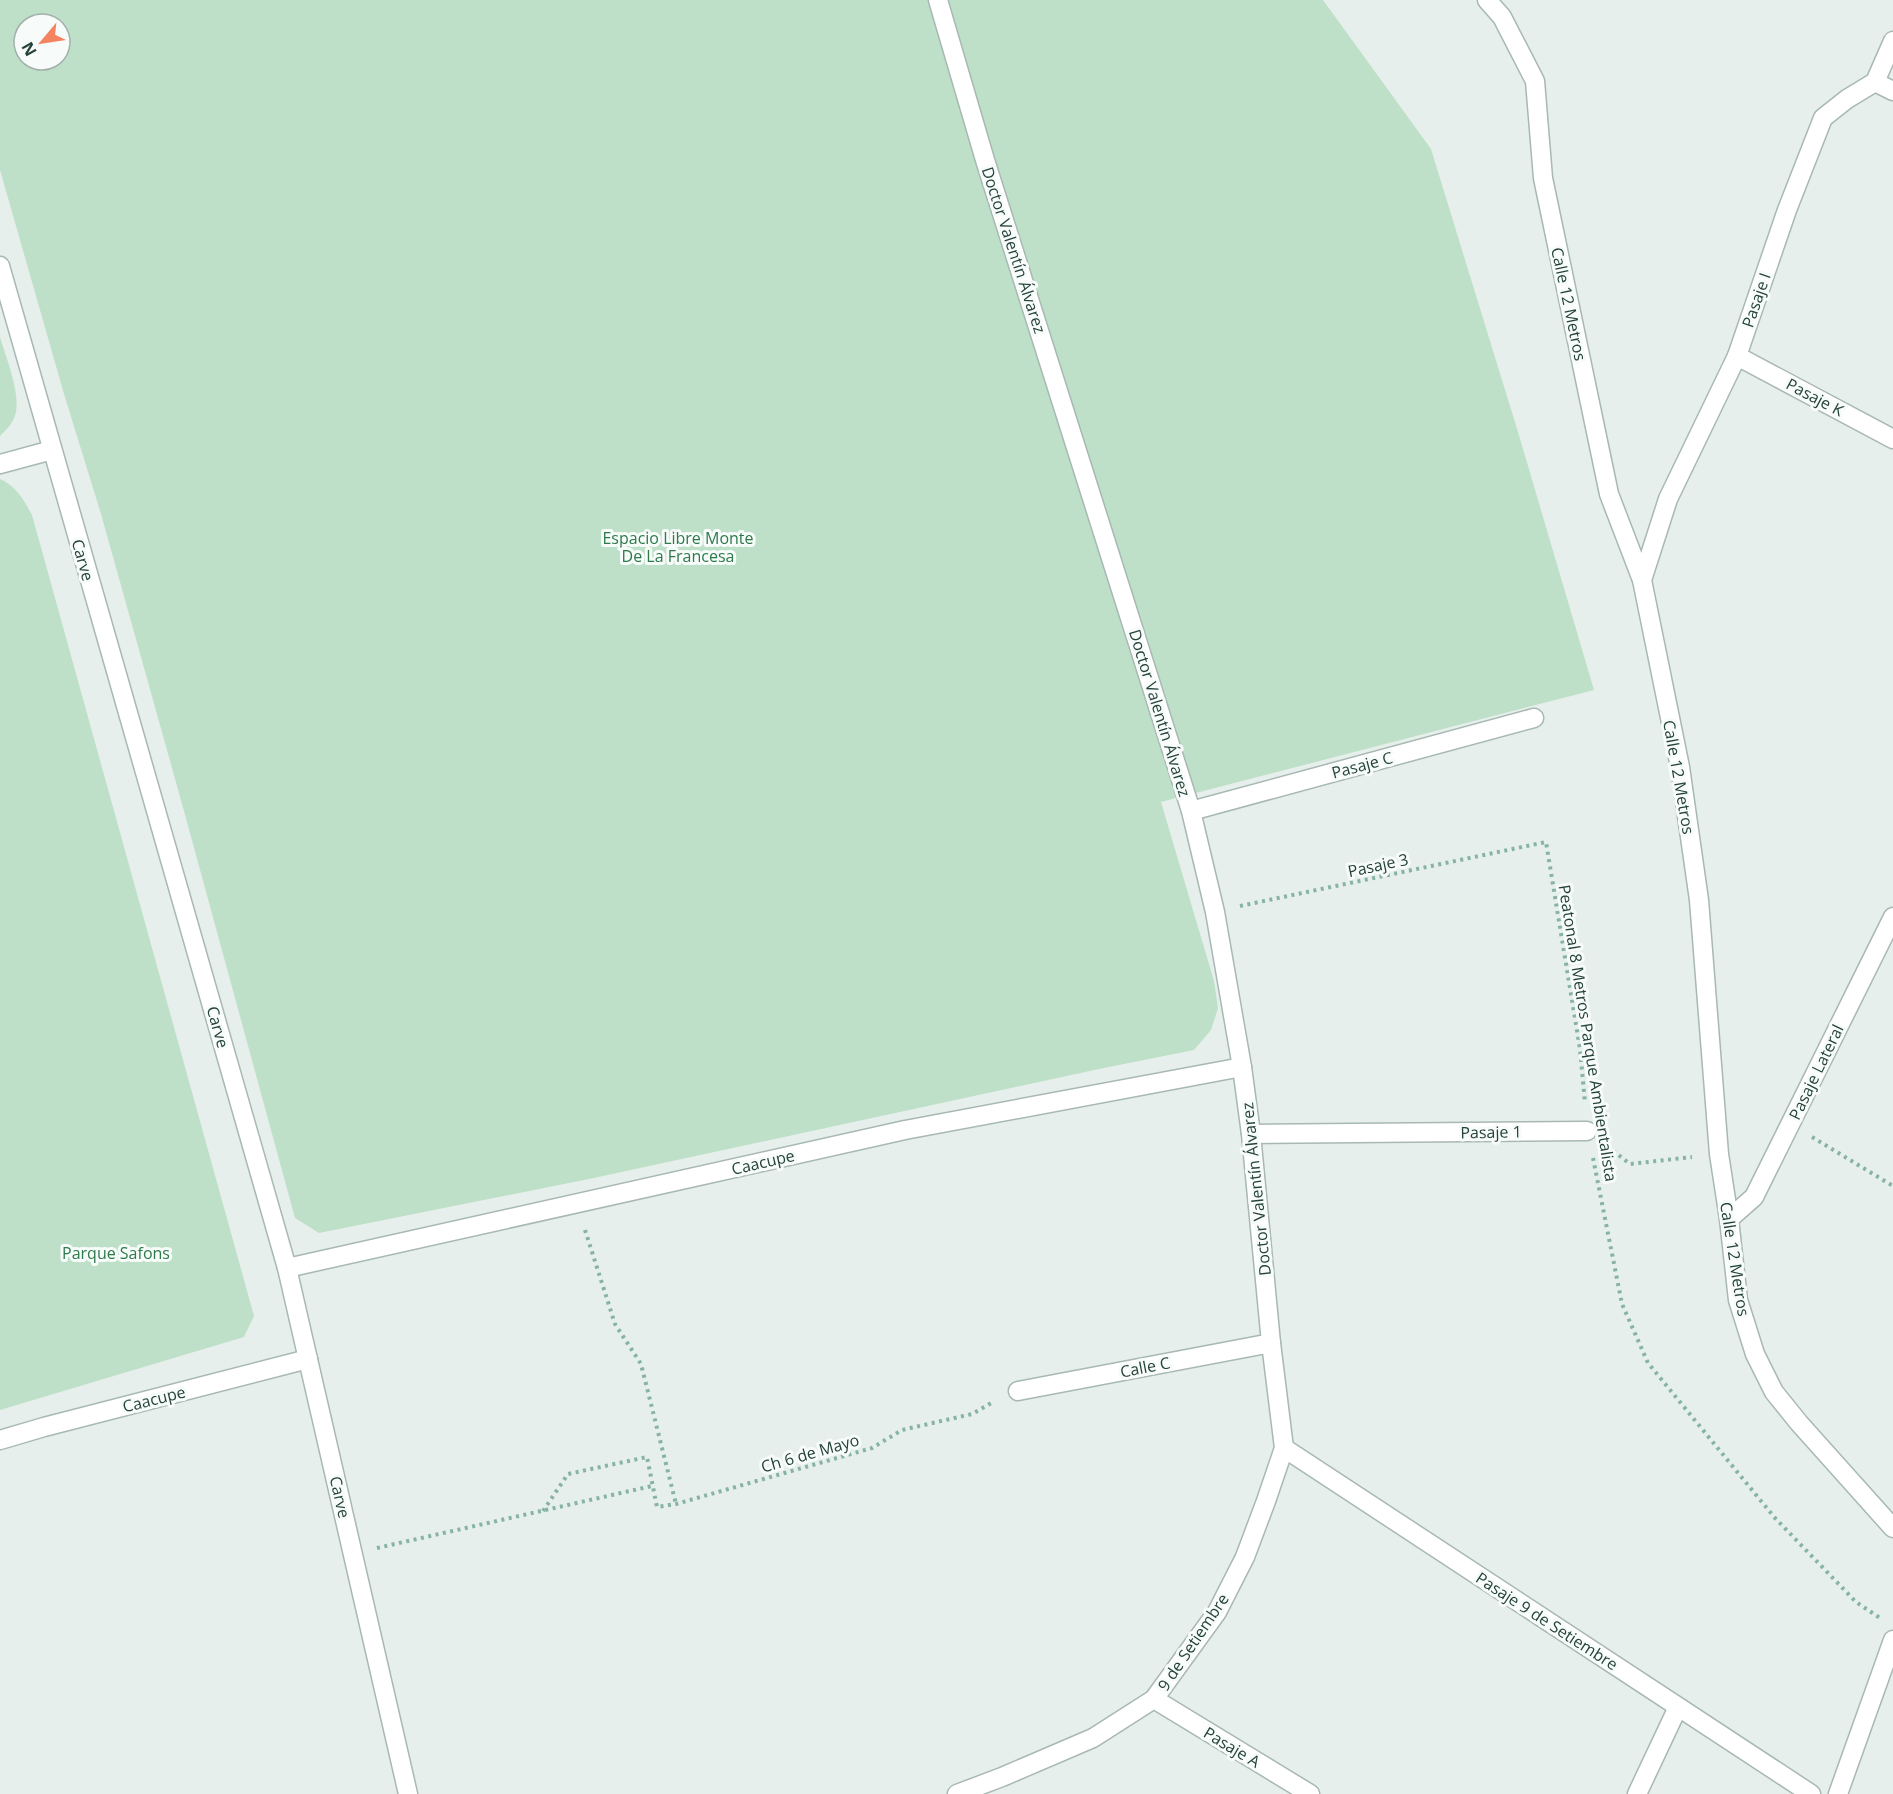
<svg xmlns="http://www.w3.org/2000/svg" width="1893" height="1794" viewBox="0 0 1893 1794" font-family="'Open Sans',sans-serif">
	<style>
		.green { fill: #bfe0c8; fill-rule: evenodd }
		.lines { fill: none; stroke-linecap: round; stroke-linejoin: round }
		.minor-casing { stroke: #a8b8b2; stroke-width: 21 }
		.path { stroke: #86b3a5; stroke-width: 4; stroke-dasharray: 3 4.5; stroke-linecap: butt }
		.minor { stroke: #fff; stroke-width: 18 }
		.labels { text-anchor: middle; stroke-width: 6; stroke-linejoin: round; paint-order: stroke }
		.street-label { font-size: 16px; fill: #24423a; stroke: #f7fbf9 }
		.park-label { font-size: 16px; fill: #2d7a4b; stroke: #f7fbf9 }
	</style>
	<rect width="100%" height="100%" fill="#e6efeb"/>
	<!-- green -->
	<g class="green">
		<path d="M0,0H1323L1431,149L1518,432L1594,690L1161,802L1214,981L1218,1008L1211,1030L1194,1050L1099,1069L589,1179L319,1233L295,1218L184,811L101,514L64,394L0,170ZM24,24H60V60H24Z"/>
		<path d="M0,337C6,357 20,392 16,412C14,422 7,429 0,436Z"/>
		<path d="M0,479C16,486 24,500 32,515L254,1316L244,1337L0,1410Z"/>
	</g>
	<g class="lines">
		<!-- minor casing -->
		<g class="minor-casing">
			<g id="minor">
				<polyline points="938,0 985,160 1191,811 1215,912 1242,1067 1251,1134 1271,1343 1284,1448 1266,1501 1245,1557 1217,1612 1154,1699 1093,1738 1002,1777 957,1794"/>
				<polyline points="1487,0 1502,17 1535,81 1543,178 1609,494 1642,580 1680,767 1699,900 1719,1154 1729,1219 1738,1300 1755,1354 1774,1392 1799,1423 1893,1528"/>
				<polyline points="1875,82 1893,91"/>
				<polyline points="0,266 287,1268 408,1794"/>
				<polyline points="1737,356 1893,439"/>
				<polyline points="0,464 52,450"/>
				<polyline points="1642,580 1668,499 1737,356 1787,210 1823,118 1847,99 1875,82 1893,41"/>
				<polyline points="1191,811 1534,718"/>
				<polyline points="1251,1134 1587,1131"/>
				<polyline points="1729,1219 1754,1197 1893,917"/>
				<polyline points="287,1268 905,1130 1242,1067"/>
				<polyline points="1018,1391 1271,1343"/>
				<polyline points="0,1440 44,1427 308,1359"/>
				<polyline points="1284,1448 1811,1794"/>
				<polyline points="1154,1699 1310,1794"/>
				<polyline points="1637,1794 1678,1707"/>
				<polyline points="1838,1794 1893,1640"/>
			</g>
		</g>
		<!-- path -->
		<g class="path">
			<polyline points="1240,906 1546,842 1580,1049 1585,1103"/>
			<polyline points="1812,1137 1893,1186"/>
			<polyline points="1607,1146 1630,1164 1692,1157"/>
			<polyline points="1593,1158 1622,1304 1648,1363 1775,1518 1856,1602 1880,1618"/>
			<polyline points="585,1230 615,1324 641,1364 676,1504"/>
			<polyline points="543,1511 568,1474 647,1457 657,1507 676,1504 872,1448 902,1430 972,1414 993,1402"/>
			<polyline points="377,1548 652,1486"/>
		</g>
		<!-- minor -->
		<use href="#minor" class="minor"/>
	</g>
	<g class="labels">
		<!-- street labels -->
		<g class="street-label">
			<text transform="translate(1014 250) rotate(72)" y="6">Doctor Valentín Álvarez</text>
			<text transform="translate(1756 300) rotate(-71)" y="6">Pasaje I</text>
			<text transform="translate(1569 304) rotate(78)" y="6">Calle 12 Metros</text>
			<text transform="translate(1815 397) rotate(28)" y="6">Pasaje K</text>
			<text transform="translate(83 560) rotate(74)" y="6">Carve</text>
			<text transform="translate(1160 713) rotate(73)" y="6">Doctor Valentín Álvarez</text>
			<text transform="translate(1362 765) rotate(-15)" y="6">Pasaje C</text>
			<text transform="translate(1679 777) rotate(80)" y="6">Calle 12 Metros</text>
			<text transform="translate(1378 865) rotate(-12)" y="6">Pasaje 3</text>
			<text transform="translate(218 1027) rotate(74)" y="6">Carve</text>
			<text transform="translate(1588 1033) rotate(81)" y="6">Peatonal 8 Metros Parque Ambientalista</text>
			<text transform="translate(1816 1072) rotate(-64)" y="6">Pasaje Lateral</text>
			<text transform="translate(1491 1132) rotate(-1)" y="6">Pasaje 1</text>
			<text transform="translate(763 1162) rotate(-13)" y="6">Caacupe</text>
			<text transform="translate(1256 1189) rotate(-96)" y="6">Doctor Valentín Álvarez</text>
			<text transform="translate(1735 1259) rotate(81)" y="6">Calle 12 Metros</text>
			<text transform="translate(1145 1367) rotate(-11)" y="6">Calle C</text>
			<text transform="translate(154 1399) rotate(-14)" y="6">Caacupe</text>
			<text transform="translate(810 1453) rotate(-16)" y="6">Ch 6 de Mayo</text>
			<text transform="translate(340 1497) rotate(77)" y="6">Carve</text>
			<text transform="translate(1547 1621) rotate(33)" y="6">Pasaje 9 de Setiembre</text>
			<text transform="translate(1193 1642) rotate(-56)" y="6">9 de Setiembre</text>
			<text transform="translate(1232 1747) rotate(31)" y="6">Pasaje A</text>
		</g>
		<!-- park labels -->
		<g class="park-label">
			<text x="678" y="544">Espacio Libre Monte<tspan x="678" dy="18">De La Francesa</tspan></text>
			<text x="116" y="1259">Parque Safons</text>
		</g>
	</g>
	<!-- north arrow -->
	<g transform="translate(42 42) rotate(241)"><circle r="28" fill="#f7fbf9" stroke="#a3b1ad" stroke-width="1.5"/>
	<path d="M0-4.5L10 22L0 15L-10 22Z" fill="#f4845f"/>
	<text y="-9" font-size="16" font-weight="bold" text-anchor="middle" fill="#24423a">N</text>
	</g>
</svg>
